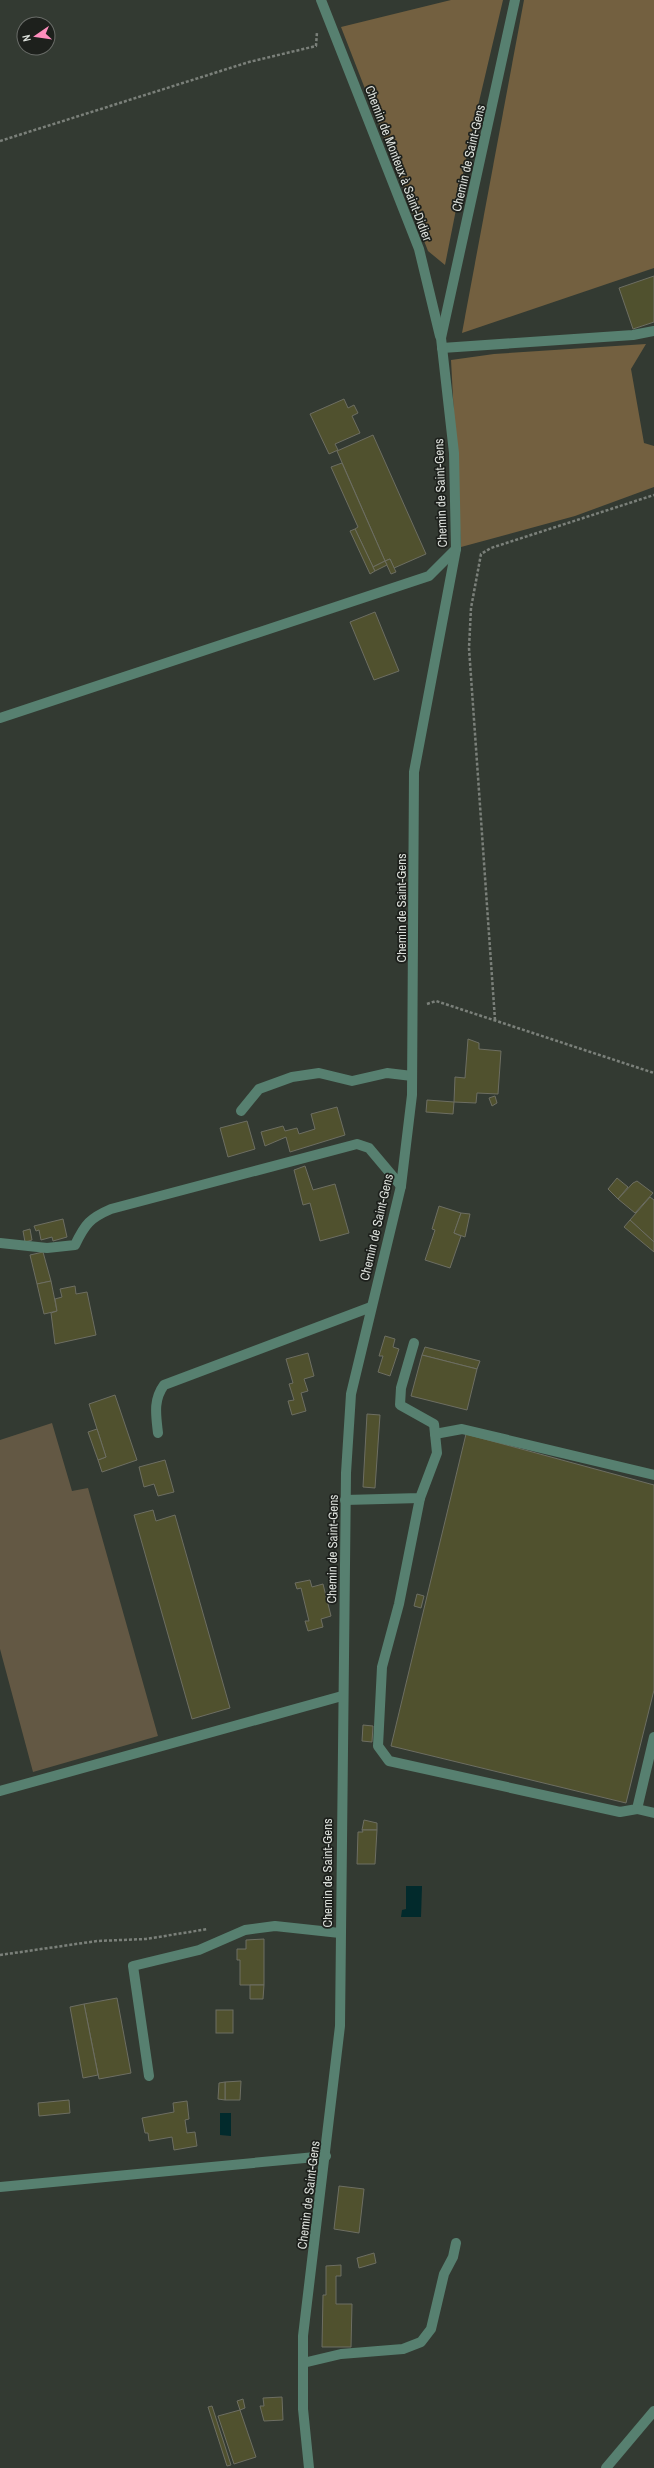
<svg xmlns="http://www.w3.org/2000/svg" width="654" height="2468" viewBox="0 0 654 2468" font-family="'Archivo Narrow',sans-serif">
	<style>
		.green { fill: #635844 }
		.forest { fill: #736040 }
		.water { fill: #022a2c }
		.building { fill: #50512e; stroke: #6d6e62 }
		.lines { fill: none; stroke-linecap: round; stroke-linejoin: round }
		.path { stroke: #7b807a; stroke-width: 2.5; stroke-dasharray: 3 2; stroke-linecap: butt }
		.minor { stroke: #578070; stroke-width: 10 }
		.labels { text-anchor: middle; stroke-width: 3.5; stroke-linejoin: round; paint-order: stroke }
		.street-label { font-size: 13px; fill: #dbdfda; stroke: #1d201c }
	</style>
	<rect width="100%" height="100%" fill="#333a32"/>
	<!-- green -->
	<polygon class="green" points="52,1423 72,1491 88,1488 158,1736 33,1772 0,1649 0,1440"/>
	<!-- forest -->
	<g class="forest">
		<polygon points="451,0 503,0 469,144 445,265 428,251 341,27"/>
		<polygon points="524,0 654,0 654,268 462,333"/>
		<polygon points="646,344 631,369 644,443 654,446 654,487 575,516 461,547 451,360 494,354"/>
	</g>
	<!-- water -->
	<g class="water">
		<polygon points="406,1886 422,1886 421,1917 401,1917 402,1910 406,1909"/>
		<polygon points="220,2113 231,2113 231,2136 220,2135"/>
	</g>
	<!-- building -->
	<g class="building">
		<polygon points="654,276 654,322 633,329 619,288"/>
		<polygon points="344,399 348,408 354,405 358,413 352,416 360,433 335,444 338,450 329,454 310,414"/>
		<polygon points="373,435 426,554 394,568 390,559 385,561 337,451"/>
		<polygon points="342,463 385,561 373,567 355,529 358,527 331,467"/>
		<polygon points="355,529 375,571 370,574 350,531"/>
		<polygon points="390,559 396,572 391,574 385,561"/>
		<polygon points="385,561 387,565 375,571 373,567"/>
		<polygon points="375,612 399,671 374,680 350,622"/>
		<polygon points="468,1039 479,1043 479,1049 501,1051 498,1094 477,1093 476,1103 454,1102 455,1077 465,1078"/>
		<polygon points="495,1096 497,1103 492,1106 489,1098"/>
		<polygon points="427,1100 454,1102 453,1114 426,1112"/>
		<polygon points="337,1107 345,1135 290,1152 286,1137 265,1146 261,1132 283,1126 285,1131 297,1128 299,1134 315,1129 311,1114"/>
		<polygon points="247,1121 255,1149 228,1157 220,1128"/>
		<polygon points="305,1166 313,1190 335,1184 349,1233 320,1241 310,1203 303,1205 294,1170"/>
		<polygon points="617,1178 628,1187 618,1199 608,1189"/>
		<polygon points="637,1181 653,1193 635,1213 618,1199 633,1183"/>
		<polygon points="650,1197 654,1200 654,1242 630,1220"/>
		<polygon points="439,1206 461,1213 454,1233 461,1236 450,1268 425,1260 435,1230 432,1229"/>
		<polygon points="461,1213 470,1214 465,1237 454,1233"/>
		<polygon points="63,1219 67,1237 53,1241 52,1237 41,1240 39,1230 36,1231 34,1226"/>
		<polygon points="630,1220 654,1242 654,1252 624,1227"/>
		<polygon points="30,1229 32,1240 25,1242 23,1231"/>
		<polygon points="43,1252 51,1281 37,1284 30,1255"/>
		<polygon points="51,1281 57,1311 44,1314 37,1284"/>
		<polygon points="75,1286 76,1294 87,1292 96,1335 55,1344 51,1313 57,1311 55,1299 62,1297 60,1289"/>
		<polygon points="385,1336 395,1339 393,1347 399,1349 390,1376 378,1372 383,1356 379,1356"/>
		<polygon points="425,1347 480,1361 477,1369 422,1355"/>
		<polygon points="308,1353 314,1376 304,1379 308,1391 301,1393 306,1411 292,1415 288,1401 294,1400 289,1384 293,1383 286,1359"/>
		<polygon points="422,1355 477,1369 467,1410 411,1396"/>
		<polygon points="115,1395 137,1460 102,1472 98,1460 106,1457 89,1404"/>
		<polygon points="367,1414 380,1415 375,1488 363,1487"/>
		<polygon points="97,1429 106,1457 98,1460 88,1432"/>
		<polygon points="466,1434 654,1485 654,1690 626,1803 391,1746"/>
		<polygon points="165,1460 174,1492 158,1496 154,1484 144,1487 139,1467"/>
		<polygon points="153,1510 156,1521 175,1515 230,1708 192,1719 134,1515"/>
		<polygon points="310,1580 312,1587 323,1584 331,1616 321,1619 323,1627 308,1631 305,1621 309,1621 301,1588 297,1589 295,1583"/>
		<polygon points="417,1594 424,1596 421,1608 414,1606"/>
		<polygon points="363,1725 373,1726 372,1742 362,1741"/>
		<polygon points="364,1820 377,1823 377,1830 362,1830"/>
		<polygon points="362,1830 377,1830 375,1864 357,1864 358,1832 363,1832"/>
		<polygon points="264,1939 264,1985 240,1985 240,1960 237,1960 237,1949 246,1949 246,1940"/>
		<polygon points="250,1985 264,1985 263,1999 250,1999"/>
		<polygon points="117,1998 131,2073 99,2079 84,2004"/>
		<polygon points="84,2004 98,2075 83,2078 70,2007"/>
		<rect x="216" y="2010" width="17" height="23"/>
		<polygon points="241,2081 240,2100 225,2100 225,2082"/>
		<polygon points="225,2082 225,2100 218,2099 219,2083"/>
		<polygon points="69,2100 70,2113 39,2116 38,2103"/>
		<polygon points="187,2101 189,2119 185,2120 187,2133 195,2132 197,2146 174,2150 172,2137 149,2141 148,2133 145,2133 142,2118 174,2112 173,2103"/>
		<polygon points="339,2186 364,2189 359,2233 334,2229"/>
		<polygon points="374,2253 376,2263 359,2268 357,2258"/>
		<polygon points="341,2265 341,2276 336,2276 336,2304 352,2304 351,2347 322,2347 323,2295 326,2295 326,2266"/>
		<polygon points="282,2397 283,2420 264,2421 260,2406 264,2406 263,2398"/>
		<polygon points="243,2399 245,2408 240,2410 237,2401"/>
		<polygon points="212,2406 231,2465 227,2466 208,2407"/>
		<polygon points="240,2410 256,2457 234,2464 218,2416"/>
	</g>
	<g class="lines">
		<!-- path -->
		<g class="path">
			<polyline points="0,141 249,62 316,46 317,32"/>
			<polyline points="427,1004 436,1001 654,1073"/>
			<polyline points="495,1020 469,648 471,608 481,554 491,548 654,495"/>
			<polyline points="0,1955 97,1941 146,1939 208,1929"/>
		</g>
		<!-- minor -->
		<g class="minor">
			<polyline points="321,0 419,249 440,336"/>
			<polyline points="442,348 633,335 654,331"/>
			<polyline points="0,718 429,576 456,549"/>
			<polyline points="241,1111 259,1089 292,1077 319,1073 352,1081 387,1073 412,1076"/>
			<path d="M0,1243L47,1248L75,1245C85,1224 90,1218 111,1209L357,1144L369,1148L401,1186"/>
			<path d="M158,1433C156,1415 153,1400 164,1385L371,1307"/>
			<polyline points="435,1434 462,1429 654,1475"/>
			<polyline points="420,1498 399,1604 382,1667 378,1746 389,1761 620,1812 637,1809 654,1737"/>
			<polyline points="345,1500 420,1498 437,1453 434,1424 400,1405 401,1388 414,1343"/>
			<polyline points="0,1791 342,1696"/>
			<polyline points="637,1809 654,1813"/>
			<polyline points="149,2076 133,1966 199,1950 245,1930 275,1926 340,1933"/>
			<polyline points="0,2187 326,2156"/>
			<polyline points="303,2363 341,2354 403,2349 421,2342 431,2329 444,2274 453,2257 456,2243"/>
			<polyline points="309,2468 303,2409 303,2336 340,2026 346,1473 351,1394 401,1186 412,1095 414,772 456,549 454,453 441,338 515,0"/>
			<polyline points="606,2468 654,2411"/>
		</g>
	</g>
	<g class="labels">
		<!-- street labels -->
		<g class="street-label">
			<text transform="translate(468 158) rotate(-77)" y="5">Chemin de Saint-Gens</text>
			<text transform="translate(399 163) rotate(69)" y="5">Chemin de Monteux à Saint-Didier</text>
			<text transform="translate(440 493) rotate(-92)" y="5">Chemin de Saint-Gens</text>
			<text transform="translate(401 908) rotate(-90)" y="5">Chemin de Saint-Gens</text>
			<text transform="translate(376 1227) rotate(-77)" y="5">Chemin de Saint-Gens</text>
			<text transform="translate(332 1549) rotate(-89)" y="5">Chemin de Saint-Gens</text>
			<text transform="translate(327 1873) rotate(-90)" y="5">Chemin de Saint-Gens</text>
			<text transform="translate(308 2195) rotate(-83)" y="5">Chemin de Saint-Gens</text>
		</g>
	</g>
	<!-- north arrow -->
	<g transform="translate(36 36) rotate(257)"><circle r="19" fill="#1d201c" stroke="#696c68"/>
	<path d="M0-3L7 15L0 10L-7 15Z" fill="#fe8ebd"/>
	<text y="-6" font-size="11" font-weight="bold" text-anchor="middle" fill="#dbdfda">N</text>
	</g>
</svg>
